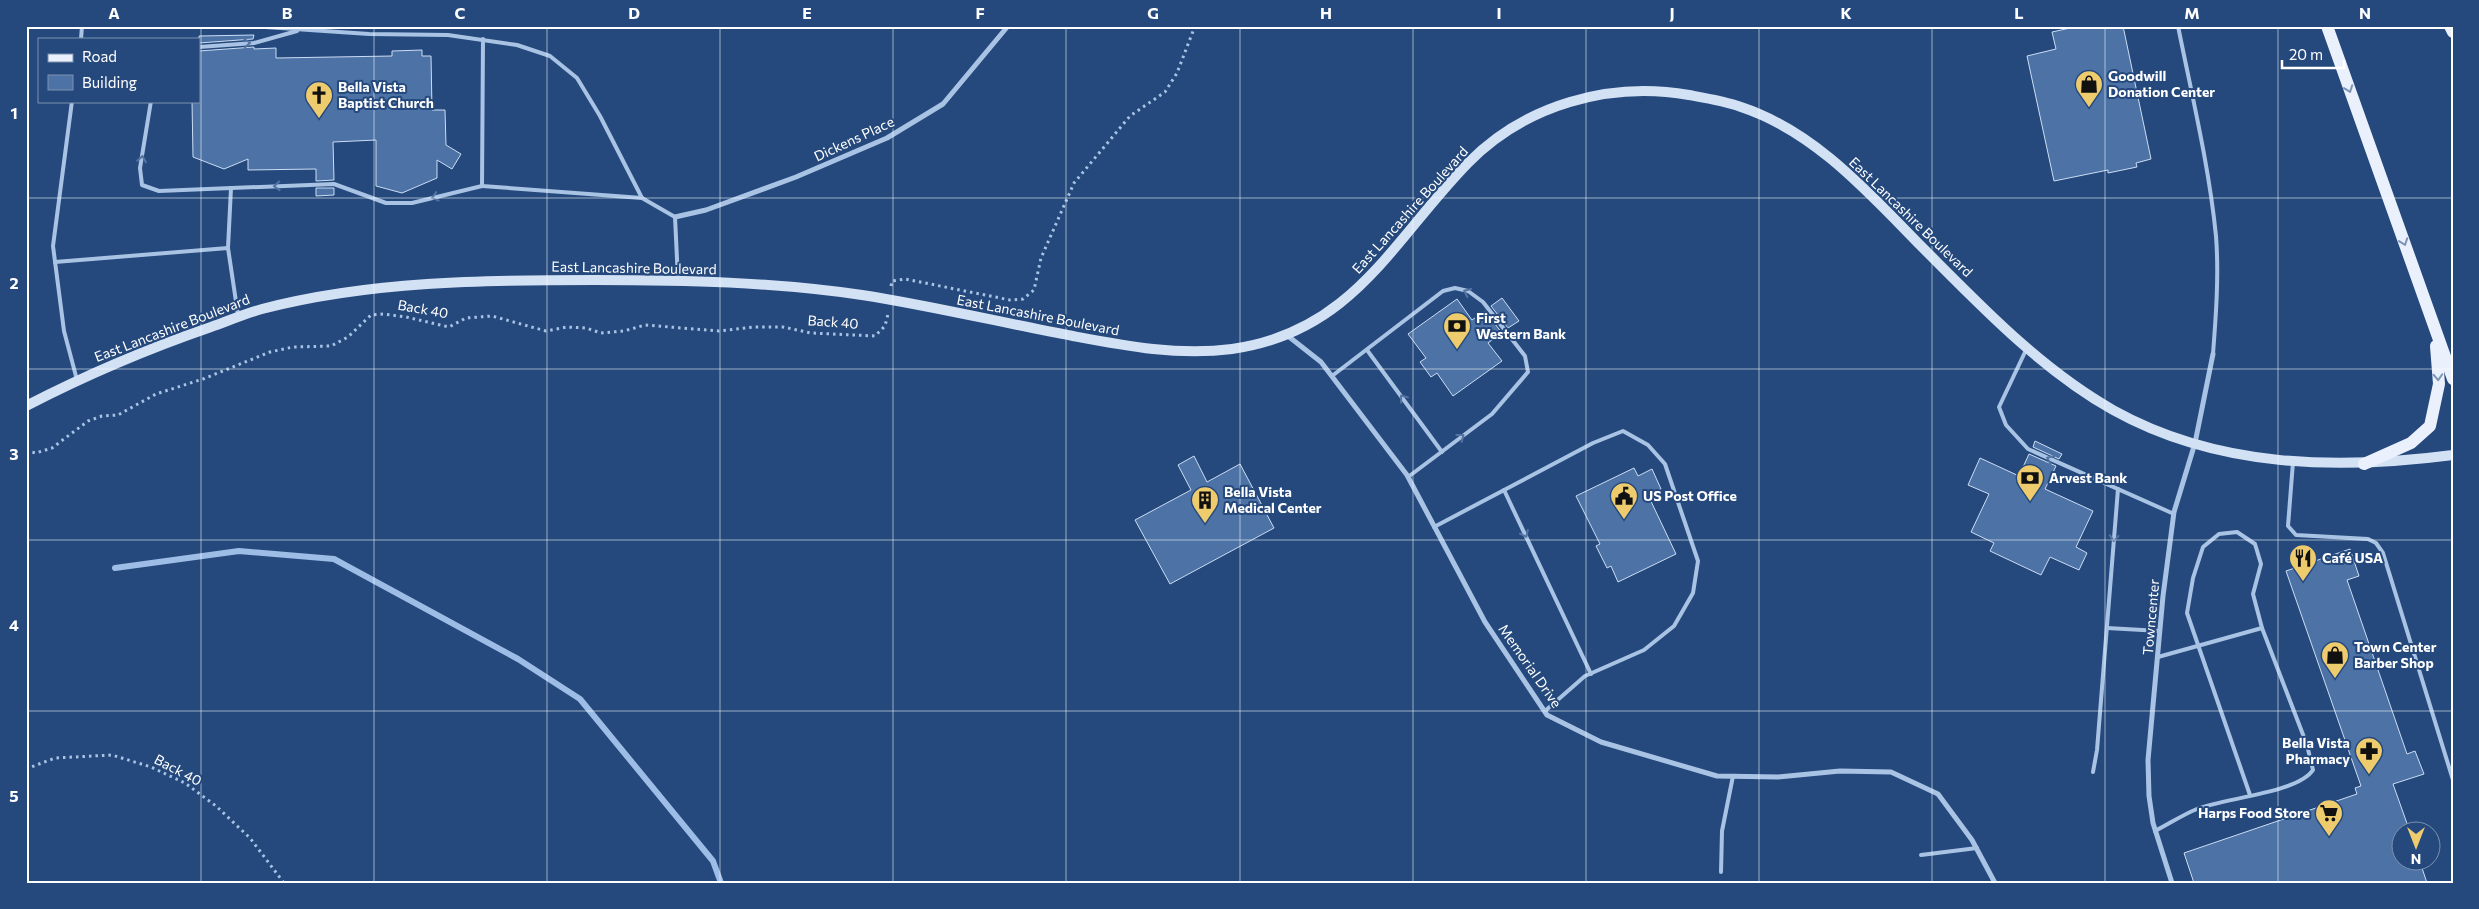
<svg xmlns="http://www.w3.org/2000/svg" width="2479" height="909" viewBox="0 0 2479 909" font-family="Commissioner,sans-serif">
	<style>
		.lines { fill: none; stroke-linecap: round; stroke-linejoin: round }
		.stream { stroke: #9ebde6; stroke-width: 6 }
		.building { fill: #4d72a5; stroke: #ccddf4 }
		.path { stroke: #a9c3e5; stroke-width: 3; stroke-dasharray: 2.5 4; stroke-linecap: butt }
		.service { stroke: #a9c3e5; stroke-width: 4 }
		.minor { stroke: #a9c3e5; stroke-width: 5 }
		.secondary { stroke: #d3e1f5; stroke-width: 10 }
		.primary { stroke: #eaf1fd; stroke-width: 12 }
		.oneway { stroke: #5374a1 }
		.oneway2 { stroke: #7e95b6 }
		.grid { fill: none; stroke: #fff; stroke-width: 1; stroke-opacity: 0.55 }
		.labels { text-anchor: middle; stroke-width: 4; stroke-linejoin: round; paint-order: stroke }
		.poi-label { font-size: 14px; font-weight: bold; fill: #fff; stroke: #25497c; text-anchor: start }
		.street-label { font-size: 14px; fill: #fff; stroke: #25497c }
		.neatline { fill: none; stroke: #fff; stroke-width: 2 }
		.grid-label { font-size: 16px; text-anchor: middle; font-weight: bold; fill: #fff }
	</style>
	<rect width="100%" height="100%" fill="#25497c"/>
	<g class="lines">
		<!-- stream -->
		<polyline class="stream" points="115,568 239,551 334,559 518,659 580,699 713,861 721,883"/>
	</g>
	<!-- building -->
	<g class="building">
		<polygon points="2079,26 2123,26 2151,159 2136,163 2137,167 2108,173 2108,170 2054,181 2027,56 2056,49 2052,32"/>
		<polygon points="254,35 253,39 199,43 199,36"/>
		<polygon points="254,47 254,49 276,48 276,58 392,56 392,51 422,50 422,56 431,56 432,110 445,110 446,145 461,154 452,169 437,160 437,178 402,193 376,186 376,140 333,142 334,180 316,181 316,169 248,170 248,159 224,169 193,157 192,101 199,101 199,51"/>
		<polygon points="316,188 334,188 334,195 316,196"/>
		<polygon points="1502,298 1519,321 1508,328 1491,306"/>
		<polygon points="1457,299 1472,320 1485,311 1502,333 1488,343 1502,361 1453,396 1437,373 1431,377 1420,362 1426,358 1408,334"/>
		<polygon points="2035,441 2062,454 2059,459 2033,447"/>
		<polygon points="2029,454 2056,466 2045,489 2093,511 2076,547 2087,553 2079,570 2050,557 2041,575 1990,551 1994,543 1971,532 1989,494 1968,485 1980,458 2019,476"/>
		<polygon points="1194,456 1207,482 1240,464 1274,528 1170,584 1135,520 1191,490 1178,465"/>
		<polygon points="1634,468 1638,476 1652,469 1661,489 1648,495 1676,554 1618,582 1611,566 1607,568 1596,546 1600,544 1576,496"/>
		<polygon points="2350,549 2359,576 2347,580 2407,754 2415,751 2424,774 2393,784 2410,832 2402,832 2402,862 2420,862 2427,883 2194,883 2184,853 2357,794 2355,788 2361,786 2286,571"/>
	</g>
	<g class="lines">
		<!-- path -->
		<g class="path">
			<polyline points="891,286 892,281 905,279 1010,300 1023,299 1034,290 1041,258 1074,183 1130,116 1165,92 1177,73 1195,26"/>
			<polyline points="26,451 36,453 52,448 88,421 102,416 118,415 156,394 203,379 270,352 293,347 331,346 348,337 371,315 383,314 406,317 449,327 466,318 492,316 546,331 567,327 586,328 601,333 624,331 645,325 719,331 753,327 783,327 811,333 875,336 885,326 888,314"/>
			<polyline points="26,769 55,758 112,755 151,767 185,783 216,806 250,838 284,883"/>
		</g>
		<!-- service -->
		<g class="service">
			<polyline points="252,26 369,34 448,35 517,45 550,56 577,78 600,116 642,198 675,217 678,280"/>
			<path d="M2178,26C2192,96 2209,166 2216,236C2219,275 2216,315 2213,354"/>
			<polyline points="81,39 82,26"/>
			<polyline points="483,39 482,186 642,198"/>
			<polyline points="199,47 254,43 297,31"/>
			<polyline points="72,101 53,246 64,331 77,380"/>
			<polyline points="151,101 140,168 142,185 159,191 334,184 386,203 412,203 482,186"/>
			<polyline points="228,248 231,188"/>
			<polyline points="55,262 228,248 238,315"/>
			<polyline points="1367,350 1442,452"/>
			<polyline points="2026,350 1999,407 2006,425 2028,449 2174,514"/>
			<polyline points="1332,376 1443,291 1455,288 1468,291 1483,302 1525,356 1528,372 1492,414 1408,477"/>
			<polyline points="2293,462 2288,526 2296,535 2368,539 2376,543 2383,553 2453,780"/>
			<polyline points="1504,490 1591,674"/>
			<polyline points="1434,527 1593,443 1623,431 1648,445 1665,464 1698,561 1693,593 1674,626 1644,650 1585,676 1545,711"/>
			<polyline points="2107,628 2160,631"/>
			<polyline points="2158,657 2262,628"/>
			<polyline points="2093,772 2097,750 2118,489"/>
			<path d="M2155,831C2169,824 2182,815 2197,809C2224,798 2298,793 2313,770L2307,745L2262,628L2253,594L2261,564L2255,544L2237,532L2219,534L2203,547L2193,578L2187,613L2250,795"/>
			<polyline points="1921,855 1977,848"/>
			<polyline points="1721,872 1722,831 1733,776"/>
		</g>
		<!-- minor -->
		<g class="minor">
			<polyline points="675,217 706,210 796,177 887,138 943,104 1008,26"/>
			<polyline points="1288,336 1321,362 1407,475 1485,622 1547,715 1601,742 1717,776 1778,777 1840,771 1891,772 1938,794 1972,840 1995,883"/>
			<polyline points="2172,883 2153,823 2149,796 2148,760 2163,596 2174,512 2195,443 2213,354"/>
		</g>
		<!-- secondary -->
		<path class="secondary" d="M26,406C86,375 147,349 211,327C228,321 244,314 262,309C369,281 484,280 595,280C684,280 774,282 862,295C933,306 1003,323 1073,336C1126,346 1178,356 1232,349C1353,332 1392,241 1468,163C1525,105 1609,81 1689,95C1706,98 1725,101 1741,107C1814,131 1868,192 1920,245C1979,304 2039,368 2113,410C2217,468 2338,470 2453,455"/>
		<!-- primary -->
		<g class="primary">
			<polyline points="2327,26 2453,379"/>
			<polyline points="2450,26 2453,32"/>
			<polyline points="2364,464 2411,443 2430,426 2439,384 2436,346"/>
		</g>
	</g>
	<!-- one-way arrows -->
	<defs><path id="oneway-chevron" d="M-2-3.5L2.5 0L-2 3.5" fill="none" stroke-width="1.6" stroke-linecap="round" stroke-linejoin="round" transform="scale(1.25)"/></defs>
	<g class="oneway">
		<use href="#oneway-chevron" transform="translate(247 43) rotate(-5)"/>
		<use href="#oneway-chevron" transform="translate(142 159) rotate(-81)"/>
		<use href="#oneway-chevron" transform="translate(277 186) rotate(177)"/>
		<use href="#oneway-chevron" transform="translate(435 197) rotate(165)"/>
		<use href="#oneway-chevron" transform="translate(1467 292) rotate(-155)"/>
		<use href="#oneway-chevron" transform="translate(1403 398) rotate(-127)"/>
		<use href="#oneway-chevron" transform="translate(1461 437) rotate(-37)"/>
		<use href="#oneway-chevron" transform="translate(2050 459) rotate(-156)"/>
		<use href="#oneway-chevron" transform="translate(1525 534) rotate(65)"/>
		<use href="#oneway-chevron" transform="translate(2114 538) rotate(95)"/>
	</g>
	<g class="oneway2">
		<use href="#oneway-chevron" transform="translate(2349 89) rotate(70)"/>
		<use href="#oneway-chevron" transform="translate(2404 242) rotate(70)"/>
		<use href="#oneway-chevron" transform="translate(2438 377) rotate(87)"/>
	</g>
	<!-- grid -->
	<path class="grid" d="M201,26V883M374,26V883M547,26V883M720,26V883M893,26V883M1066,26V883M1240,26V883M1413,26V883M1586,26V883M1759,26V883M1932,26V883M2105,26V883M2278,26V883M26,198H2453M26,369H2453M26,540H2453M26,711H2453"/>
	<!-- icons -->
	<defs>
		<g id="shop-pin" transform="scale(1.4375)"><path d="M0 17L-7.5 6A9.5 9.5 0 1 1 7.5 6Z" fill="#eecc6e" stroke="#25497c"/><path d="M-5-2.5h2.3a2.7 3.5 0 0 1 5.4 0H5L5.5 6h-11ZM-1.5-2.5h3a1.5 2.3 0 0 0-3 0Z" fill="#111"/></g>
		<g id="church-pin" transform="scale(1.4375)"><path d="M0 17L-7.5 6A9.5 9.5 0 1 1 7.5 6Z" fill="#eecc6e" stroke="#25497c"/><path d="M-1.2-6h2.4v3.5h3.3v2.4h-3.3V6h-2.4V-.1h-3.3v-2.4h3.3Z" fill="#111"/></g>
		<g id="bank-pin" transform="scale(1.4375)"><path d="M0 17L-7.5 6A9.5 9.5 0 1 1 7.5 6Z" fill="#eecc6e" stroke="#25497c"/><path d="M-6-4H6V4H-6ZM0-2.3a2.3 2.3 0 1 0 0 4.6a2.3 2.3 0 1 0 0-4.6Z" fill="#111"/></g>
		<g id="civic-pin" transform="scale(1.4375)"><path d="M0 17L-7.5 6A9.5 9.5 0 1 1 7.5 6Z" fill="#eecc6e" stroke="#25497c"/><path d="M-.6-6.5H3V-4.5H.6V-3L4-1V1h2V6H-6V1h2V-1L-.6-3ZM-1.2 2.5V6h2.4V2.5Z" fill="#111"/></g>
		<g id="building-pin" transform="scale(1.4375)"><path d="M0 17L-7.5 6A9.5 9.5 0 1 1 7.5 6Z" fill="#eecc6e" stroke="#25497c"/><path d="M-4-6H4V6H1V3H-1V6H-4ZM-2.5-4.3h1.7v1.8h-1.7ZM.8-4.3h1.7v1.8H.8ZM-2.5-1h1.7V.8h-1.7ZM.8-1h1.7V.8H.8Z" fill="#111"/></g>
		<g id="restaurant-pin" transform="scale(1.4375)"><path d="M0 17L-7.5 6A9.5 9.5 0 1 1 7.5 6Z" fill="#eecc6e" stroke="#25497c"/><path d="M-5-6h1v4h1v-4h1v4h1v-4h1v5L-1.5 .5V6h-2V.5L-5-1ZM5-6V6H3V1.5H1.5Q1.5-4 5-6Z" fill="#111"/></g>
		<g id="pharmacy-pin" transform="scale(1.4375)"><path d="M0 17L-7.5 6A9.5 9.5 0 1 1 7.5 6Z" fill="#eecc6e" stroke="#25497c"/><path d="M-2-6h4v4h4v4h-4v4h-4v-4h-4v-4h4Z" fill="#111"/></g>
		<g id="supermarket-pin" transform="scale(1.4375)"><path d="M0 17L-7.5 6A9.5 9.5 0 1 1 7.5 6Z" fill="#eecc6e" stroke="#25497c"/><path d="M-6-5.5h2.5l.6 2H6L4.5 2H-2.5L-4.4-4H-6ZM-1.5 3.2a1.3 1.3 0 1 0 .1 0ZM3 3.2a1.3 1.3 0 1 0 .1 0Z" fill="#111"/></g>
	</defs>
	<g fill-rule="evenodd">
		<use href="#shop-pin" x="2089" y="84"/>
		<use href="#church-pin" x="319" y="95"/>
		<use href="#bank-pin" x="1457" y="326"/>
		<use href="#bank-pin" x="2030" y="478"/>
		<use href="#civic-pin" x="1624" y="496"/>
		<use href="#building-pin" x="1205" y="500"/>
		<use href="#restaurant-pin" x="2303" y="558"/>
		<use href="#shop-pin" x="2335" y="655"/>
		<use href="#pharmacy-pin" x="2369" y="751"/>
		<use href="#supermarket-pin" x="2329" y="813"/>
	</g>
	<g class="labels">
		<!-- poi labels -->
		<g class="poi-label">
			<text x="2108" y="81">Goodwill<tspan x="2108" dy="16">Donation Center</tspan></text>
			<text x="338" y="92">Bella Vista<tspan x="338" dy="16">Baptist Church</tspan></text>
			<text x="1476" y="323">First<tspan x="1476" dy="16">Western Bank</tspan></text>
			<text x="2049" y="483">Arvest Bank</text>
			<text x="1224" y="497">Bella Vista<tspan x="1224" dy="16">Medical Center</tspan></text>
			<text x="1643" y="501">US Post Office</text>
			<text x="2322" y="563">Café USA</text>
			<text x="2354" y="652">Town Center<tspan x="2354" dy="16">Barber Shop</tspan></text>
			<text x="2350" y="748" text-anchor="end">Bella Vista<tspan x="2350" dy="16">Pharmacy</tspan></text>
			<text x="2310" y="818" text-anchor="end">Harps Food Store</text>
		</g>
		<!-- street labels -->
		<g class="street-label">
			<text transform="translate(854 139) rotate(-25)" y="5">Dickens Place</text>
			<text transform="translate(1410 210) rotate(-48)" y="5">East Lancashire Boulevard</text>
			<text transform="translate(1911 217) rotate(44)" y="5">East Lancashire Boulevard</text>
			<text transform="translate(634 268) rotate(1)" y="5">East Lancashire Boulevard</text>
			<text transform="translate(423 309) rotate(10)" y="5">Back 40</text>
			<text transform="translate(1038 315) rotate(11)" y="5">East Lancashire Boulevard</text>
			<text transform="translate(833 322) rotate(4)" y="5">Back 40</text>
			<text transform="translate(172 328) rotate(-21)" y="5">East Lancashire Boulevard</text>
			<text transform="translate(2151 617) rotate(-85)" y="5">Towncenter</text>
			<text transform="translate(1530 666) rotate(55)" y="5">Memorial Drive</text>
			<text transform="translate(178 770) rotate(28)" y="5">Back 40</text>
		</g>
	</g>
	<!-- border -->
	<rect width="2479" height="909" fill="none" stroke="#25497c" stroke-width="55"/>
	<!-- legend -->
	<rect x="38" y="38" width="162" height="65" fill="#25497c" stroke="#7c92b0"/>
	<rect x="48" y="54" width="25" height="8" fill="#eaf1fd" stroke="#7c92b0"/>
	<text x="82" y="62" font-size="15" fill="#ffffff">Road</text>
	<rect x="48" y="75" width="25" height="15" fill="#4d72a5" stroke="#7c92b0"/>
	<text x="82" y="88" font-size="15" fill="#ffffff">Building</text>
	<!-- north arrow -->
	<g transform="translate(2416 846) rotate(180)"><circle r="24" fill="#25497c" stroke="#7c92b0"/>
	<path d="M0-4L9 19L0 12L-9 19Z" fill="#eecc6e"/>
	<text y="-8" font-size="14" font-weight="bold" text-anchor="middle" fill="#ffffff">N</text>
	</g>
	<!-- scale -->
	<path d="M2282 60v8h62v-8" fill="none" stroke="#ffffff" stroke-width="2.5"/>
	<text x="2289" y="60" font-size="15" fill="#ffffff" stroke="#25497c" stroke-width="4" paint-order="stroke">20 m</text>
	<rect x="28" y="28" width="2424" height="854" class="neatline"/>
	<g class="grid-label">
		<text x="114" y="19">A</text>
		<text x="287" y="19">B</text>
		<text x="460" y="19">C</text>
		<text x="634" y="19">D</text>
		<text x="807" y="19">E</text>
		<text x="980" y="19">F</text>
		<text x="1153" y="19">G</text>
		<text x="1326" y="19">H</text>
		<text x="1499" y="19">I</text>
		<text x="1672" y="19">J</text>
		<text x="1846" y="19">K</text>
		<text x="2019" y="19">L</text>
		<text x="2192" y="19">M</text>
		<text x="2365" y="19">N</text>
		<text x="14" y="119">1</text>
		<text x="14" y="289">2</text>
		<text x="14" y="460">3</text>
		<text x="14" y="631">4</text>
		<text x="14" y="802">5</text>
	</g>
</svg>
